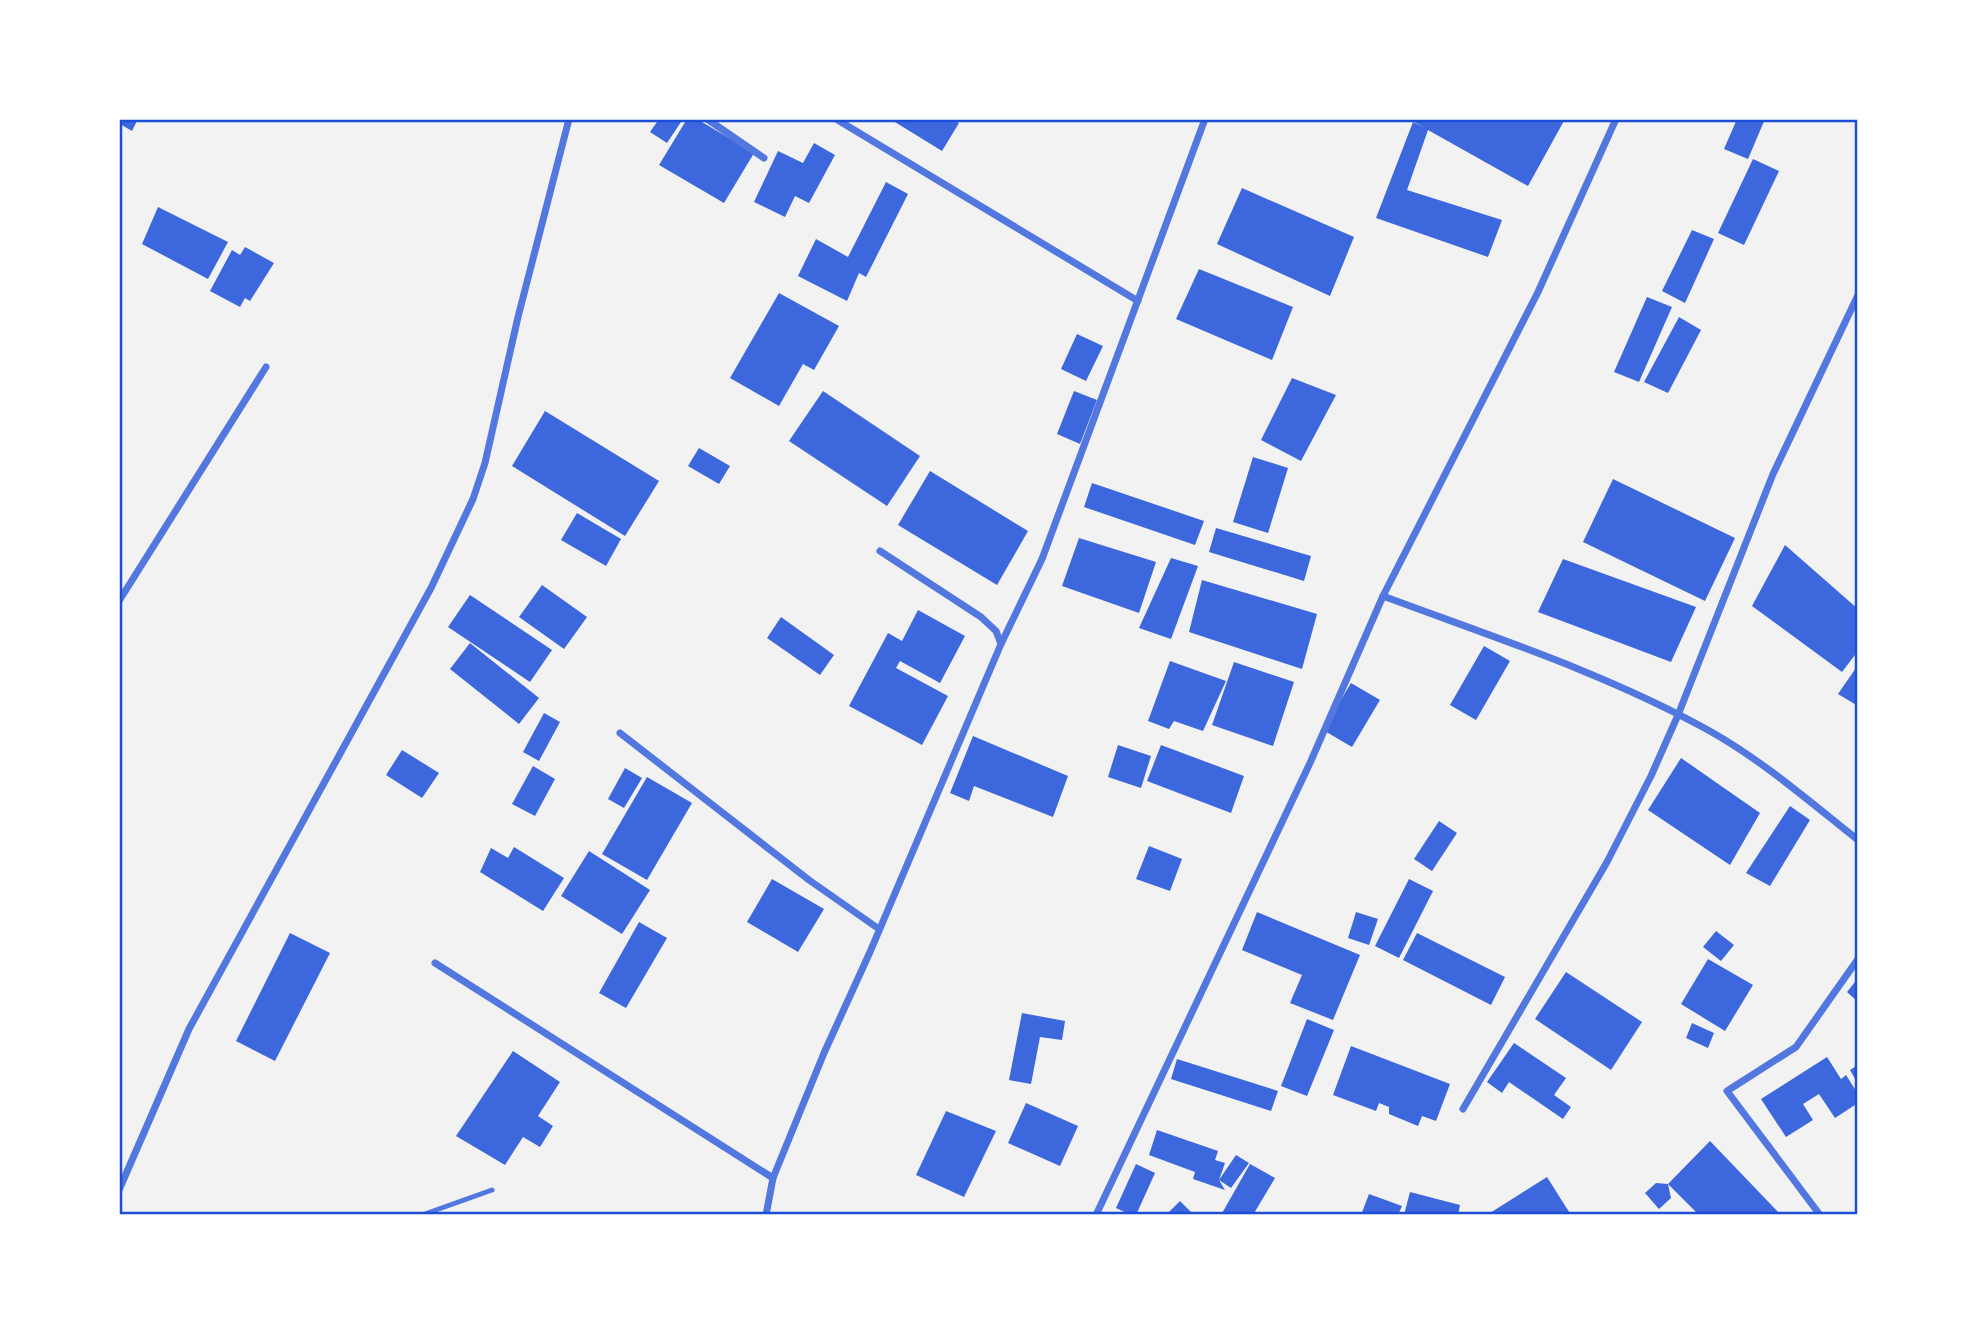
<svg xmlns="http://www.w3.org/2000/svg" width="1977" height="1334" viewBox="0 0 1977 1334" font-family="Lato,sans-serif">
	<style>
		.building { fill: #3d67dc }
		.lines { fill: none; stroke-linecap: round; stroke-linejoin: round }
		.service { stroke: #5277de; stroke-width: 5 }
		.minor { stroke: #5277de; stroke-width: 7 }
		.neatline { fill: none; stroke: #1d4ed8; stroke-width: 2.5 }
	</style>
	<rect width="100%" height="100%" fill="#f2f2f2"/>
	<!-- building -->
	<g class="building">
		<polygon points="123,119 138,119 132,131 120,124"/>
		<polygon points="659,119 683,119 667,143 650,132"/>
		<polygon points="687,119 697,119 754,153 724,203 659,165"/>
		<polygon points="890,119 952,119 959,123 942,151"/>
		<polygon points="1409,119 1565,119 1528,186 1428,130 1407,190 1502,220 1488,257 1376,218 1413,122 1423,127"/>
		<polygon points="1737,119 1765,119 1748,159 1724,149"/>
		<polygon points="814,143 835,155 809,203 795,196 785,217 754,202 778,151 803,163"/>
		<polygon points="1753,159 1779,171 1744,245 1718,233"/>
		<polygon points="886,182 908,194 866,277 859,273 847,301 798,276 816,239 848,257"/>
		<polygon points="1242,188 1354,237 1330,296 1217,244"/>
		<polygon points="158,207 228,242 208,279 142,244"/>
		<polygon points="1692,230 1714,239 1685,303 1662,291"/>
		<polygon points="245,247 274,263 250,301 245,298 240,307 210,291 232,250 240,255"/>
		<polygon points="1199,269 1293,307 1272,360 1176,319"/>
		<polygon points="779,293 839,326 814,370 803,364 779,406 730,378"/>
		<polygon points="1647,297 1672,307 1639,382 1614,372"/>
		<polygon points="1679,317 1701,330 1668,393 1644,382"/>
		<polygon points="1077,334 1103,346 1086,381 1061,369"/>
		<polygon points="1292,378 1336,395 1301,461 1261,440"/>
		<polygon points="823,391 920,456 887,506 789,441"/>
		<polygon points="1074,391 1097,400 1080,444 1057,434"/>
		<polygon points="545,411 659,481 625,536 512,466"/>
		<polygon points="699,448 730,466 719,484 688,466"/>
		<polygon points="1253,457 1288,468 1268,533 1233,522"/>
		<polygon points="930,471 1028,531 997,585 898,525"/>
		<polygon points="1613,479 1735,538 1705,601 1583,542"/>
		<polygon points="1092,483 1204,521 1195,545 1084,507"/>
		<polygon points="577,513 621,539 606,566 561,540"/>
		<polygon points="1216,528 1311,556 1304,581 1209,552"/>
		<polygon points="1079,538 1156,562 1139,613 1062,586"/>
		<polygon points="1785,545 1858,609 1858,651 1842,672 1752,606"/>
		<polygon points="1171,558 1198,566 1171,639 1139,628"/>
		<polygon points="1563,559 1696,607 1671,662 1538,612"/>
		<polygon points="1202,580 1317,614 1302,669 1189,632"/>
		<polygon points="542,585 587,617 564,649 519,617"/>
		<polygon points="470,595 552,650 530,682 448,627"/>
		<polygon points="918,610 965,636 940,683 900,661 896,668 948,696 922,745 849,706 888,633 902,641"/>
		<polygon points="781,617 834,655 820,675 767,638"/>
		<polygon points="470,643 539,698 519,724 450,669"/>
		<polygon points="1484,646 1510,661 1476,720 1450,705"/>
		<polygon points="1170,661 1226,681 1203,731 1174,721 1169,729 1148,721"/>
		<polygon points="1234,662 1294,682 1273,746 1212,725"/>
		<polygon points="1858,665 1858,706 1838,694"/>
		<polygon points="1351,683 1380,700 1352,747 1323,730"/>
		<polygon points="544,713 560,722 539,761 523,752"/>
		<polygon points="973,736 1068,776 1053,817 974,786 969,801 950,793"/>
		<polygon points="1118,745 1151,756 1141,788 1108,777"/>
		<polygon points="1161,745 1244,776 1231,813 1147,781"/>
		<polygon points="402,750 439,773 422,798 386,775"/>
		<polygon points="1681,758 1760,813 1730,865 1648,810"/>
		<polygon points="533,766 555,779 535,816 512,804"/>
		<polygon points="625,768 642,778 624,808 608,799"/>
		<polygon points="647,777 692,803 647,880 602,854"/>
		<polygon points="1790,806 1810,820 1770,886 1746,873"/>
		<polygon points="1439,821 1457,833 1432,871 1414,859"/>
		<polygon points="1149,846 1182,859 1170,891 1136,879"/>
		<polygon points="514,847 564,878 543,911 480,872 491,848 508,858"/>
		<polygon points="589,851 650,890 622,934 561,896"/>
		<polygon points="772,879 824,909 798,952 747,922"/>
		<polygon points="1409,879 1433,891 1399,958 1375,946"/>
		<polygon points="1257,912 1360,955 1333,1020 1290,1003 1302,975 1242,950"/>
		<polygon points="1356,912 1378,919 1369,945 1348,938"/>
		<polygon points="639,922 667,938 626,1008 599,993"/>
		<polygon points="1716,931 1734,945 1721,961 1703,947"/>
		<polygon points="290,933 330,953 275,1061 236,1041"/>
		<polygon points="1417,933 1505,977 1491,1005 1403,960"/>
		<polygon points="1708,959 1753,985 1725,1031 1681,1004"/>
		<polygon points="1566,972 1642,1022 1611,1070 1535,1019"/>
		<polygon points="1858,978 1858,1002 1847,992"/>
		<polygon points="1022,1013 1065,1021 1062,1040 1040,1037 1031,1084 1009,1080"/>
		<polygon points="1307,1019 1334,1030 1307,1096 1281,1086"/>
		<polygon points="1692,1023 1714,1033 1708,1048 1686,1038"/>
		<polygon points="1514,1043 1566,1078 1554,1095 1571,1107 1563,1119 1509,1082 1502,1093 1487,1082"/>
		<polygon points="1351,1046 1450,1084 1436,1121 1422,1116 1418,1126 1389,1114 1389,1107 1379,1103 1376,1111 1333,1095"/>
		<polygon points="513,1051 560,1082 538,1116 553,1126 540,1147 523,1137 505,1165 456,1136"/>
		<polygon points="1827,1057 1841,1079 1846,1075 1858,1094 1858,1103 1835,1118 1819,1094 1803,1104 1813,1120 1786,1137 1761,1099"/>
		<polygon points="1177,1059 1278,1091 1271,1111 1171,1079"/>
		<polygon points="1858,1065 1858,1084 1850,1070"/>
		<polygon points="1026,1103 1078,1126 1060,1166 1008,1143"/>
		<polygon points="946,1111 996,1131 964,1197 916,1175"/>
		<polygon points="1157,1130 1218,1151 1215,1160 1225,1163 1219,1180 1236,1155 1249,1163 1231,1188 1219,1180 1225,1190 1193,1179 1195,1172 1149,1155"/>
		<polygon points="1710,1141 1781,1215 1699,1215 1668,1184"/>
		<polygon points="1136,1164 1155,1173 1136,1215 1131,1215 1116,1208"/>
		<polygon points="1250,1164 1275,1178 1253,1215 1221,1215"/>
		<polygon points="1547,1177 1571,1215 1491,1215 1490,1213"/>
		<polygon points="1656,1183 1668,1184 1671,1198 1659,1209 1645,1193"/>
		<polygon points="1410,1192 1460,1205 1458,1215 1404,1215"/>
		<polygon points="1369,1194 1402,1206 1398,1215 1361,1215"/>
		<polygon points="1180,1201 1194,1215 1166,1215"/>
	</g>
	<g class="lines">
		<!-- service -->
		<polyline class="service" points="422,1215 492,1190"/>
		<!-- minor -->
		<g class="minor">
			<polyline points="707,119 764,158"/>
			<polyline points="836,119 1138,301"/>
			<path d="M1383,596C1493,637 1605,673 1708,730C1762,760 1810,802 1858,840"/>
			<polyline points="119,601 266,367"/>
			<polyline points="1001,644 1042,559 1205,119"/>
			<polyline points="620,733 809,880 879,929"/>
			<polyline points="435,963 773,1178"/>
			<polyline points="1463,1109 1607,862 1651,776 1678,715 1773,474 1858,295"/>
			<polyline points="119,1190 189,1029 431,588 473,499 485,463 518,317 569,119"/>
			<polyline points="766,1215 773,1178 824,1053 870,952 1001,644 996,631 981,617 880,551"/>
			<polyline points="1096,1215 1310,763 1383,596 1538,292 1616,119"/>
			<polyline points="1820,1215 1727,1091 1796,1047 1858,959"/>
		</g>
	</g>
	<!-- border -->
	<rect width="1977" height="1334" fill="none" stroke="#ffffff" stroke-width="242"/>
	<rect x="121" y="121" width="1735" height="1092" class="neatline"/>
</svg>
